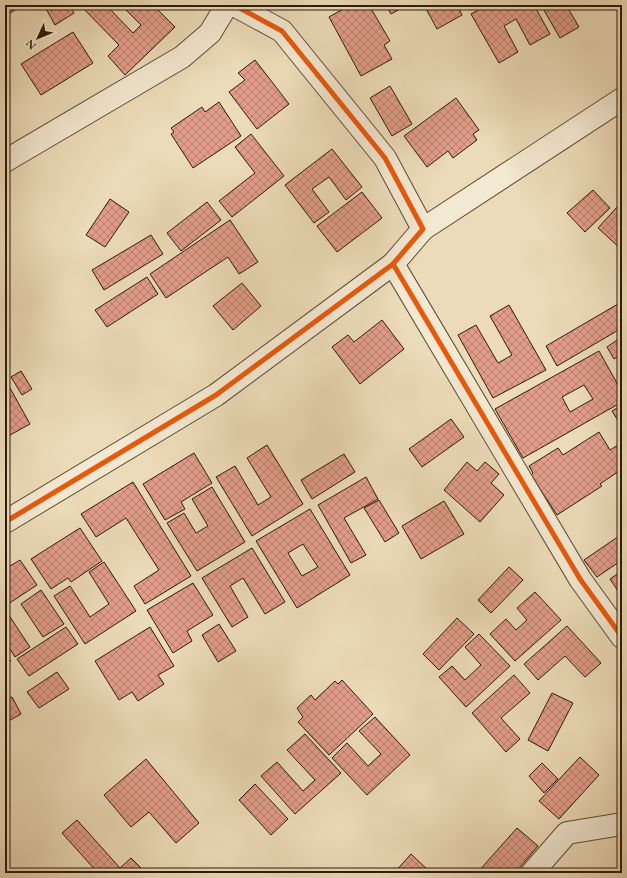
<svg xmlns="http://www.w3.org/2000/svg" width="627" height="878" viewBox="0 0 627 878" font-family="'EB Garamond',serif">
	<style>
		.building { fill: url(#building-cross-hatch); stroke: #2d1b09; fill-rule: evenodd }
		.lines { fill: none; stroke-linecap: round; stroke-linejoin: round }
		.street-casing { stroke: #5d4b35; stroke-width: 24 }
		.street { stroke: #f3e8d1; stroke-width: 22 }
		.cycleway-casing { stroke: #f3e8d1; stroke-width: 8 }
		.cycleway { stroke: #e8590c; stroke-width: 5 }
	</style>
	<defs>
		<pattern id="building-cross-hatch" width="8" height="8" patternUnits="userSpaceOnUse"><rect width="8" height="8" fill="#e29d8a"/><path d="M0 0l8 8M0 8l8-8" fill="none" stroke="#b87f6f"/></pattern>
	</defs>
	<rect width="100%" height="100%" fill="#ecdbb8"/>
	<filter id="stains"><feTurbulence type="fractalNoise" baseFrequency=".005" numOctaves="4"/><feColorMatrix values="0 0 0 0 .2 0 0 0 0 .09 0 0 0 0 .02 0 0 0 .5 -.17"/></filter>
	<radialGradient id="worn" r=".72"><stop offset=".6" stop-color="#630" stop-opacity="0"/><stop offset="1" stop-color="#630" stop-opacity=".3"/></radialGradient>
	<!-- building -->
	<g class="building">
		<polygon points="5,5 23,5 5,16"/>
		<polygon points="44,5 69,5 74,13 55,25"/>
		<polygon points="80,5 106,5 133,33 141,25 121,5 153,5 175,27 125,75 108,56 119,45"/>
		<polygon points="350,5 361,5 363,8 369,5 390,41 384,45 392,59 361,76 329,17"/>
		<polygon points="386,5 407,5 391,14"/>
		<polygon points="424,5 457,5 462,15 437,29"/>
		<polygon points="466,5 477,5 468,9"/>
		<polygon points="488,5 534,5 550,34 530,45 516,19 504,26 518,52 499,63 471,14"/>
		<polygon points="541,5 566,5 579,27 560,38"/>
		<polygon points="73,32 93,63 41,95 21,64"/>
		<polygon points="255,60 289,104 257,129 229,92 245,80 238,73"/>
		<polygon points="390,86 412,124 392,136 370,98"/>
		<polygon points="456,98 479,130 473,134 477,140 453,158 448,151 427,167 404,136"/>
		<polygon points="219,102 241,136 193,168 171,134 174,132 171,128 202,107 205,112"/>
		<polygon points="251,134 284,176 232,217 219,201 255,173 235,147"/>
		<polygon points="332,149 362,187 346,200 329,177 312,189 329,212 314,223 285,185"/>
		<polygon points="593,190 610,208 585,232 567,213"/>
		<polygon points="362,192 382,218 337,252 317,226"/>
		<polygon points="110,199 129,212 105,247 86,235"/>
		<polygon points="207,202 221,220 181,251 167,233"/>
		<polygon points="618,206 622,211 622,250 598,228"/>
		<polygon points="230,220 258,262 239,274 228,257 166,298 150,274"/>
		<polygon points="151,235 163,254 104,290 92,270"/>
		<polygon points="147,277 158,294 107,327 95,310"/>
		<polygon points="242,283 261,306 233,330 213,306"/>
		<polygon points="618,304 622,310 622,328 557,366 546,346"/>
		<polygon points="509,305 546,370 493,398 458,335 476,325 498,363 512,355 490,316"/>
		<polygon points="382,320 404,349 360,384 332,347 348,335 354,342"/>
		<polygon points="620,338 622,353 614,359 607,347"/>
		<path d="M599,351L618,385L622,382V402L523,458L495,409ZM584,385L593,399L570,412L562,397Z"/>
		<polygon points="21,371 32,389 22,395 11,377"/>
		<polygon points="5,379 30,424 10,435 5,426"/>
		<polygon points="622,405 622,427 612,411"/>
		<polygon points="451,419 464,437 422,467 409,449"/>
		<polygon points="599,432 610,450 618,445 622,451 622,469 600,484 602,486 557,515 531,475 533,473 529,466 558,448 563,455"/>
		<polygon points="267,445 303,504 252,536 216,477 235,466 258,505 271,497 247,458"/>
		<polygon points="194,453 212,483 181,502 185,509 165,520 143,484"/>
		<polygon points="344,454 355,472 312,499 301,480"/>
		<polygon points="467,462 477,471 485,462 499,474 491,483 504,495 480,522 444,490"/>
		<polygon points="366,477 378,499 344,518 366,555 351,563 318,505"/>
		<polygon points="133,482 191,576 145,604 134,586 159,570 126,518 96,537 81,514"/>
		<polygon points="212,487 245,542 197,571 167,523 184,513 196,533 208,526 192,499"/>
		<polygon points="379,500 399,533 385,542 364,508"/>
		<polygon points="444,501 464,534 421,559 402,526"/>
		<path d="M310,509L350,575L297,608L256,541ZM303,544L318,567L302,576L288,553Z"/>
		<polygon points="80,528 102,561 71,582 68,578 51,589 31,559"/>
		<polygon points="622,534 622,560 597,577 584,560"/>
		<polygon points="252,548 285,602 265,614 243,578 230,586 248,617 232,627 202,578"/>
		<polygon points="20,560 37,585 5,606 5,569"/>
		<polygon points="104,562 136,611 85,644 54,596 70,586 90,617 109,604 89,572"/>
		<polygon points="509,567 523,580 491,613 478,600"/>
		<polygon points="622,571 622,597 610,579"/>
		<polygon points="193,583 213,615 187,631 192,641 173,653 147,610"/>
		<polygon points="41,590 64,624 43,637 21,604"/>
		<polygon points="535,592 561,620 515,661 490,634 506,619 516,630 527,620 517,608"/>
		<polygon points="6,611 30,647 15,657 5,641"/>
		<polygon points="457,618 474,634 439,670 423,654"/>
		<polygon points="219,624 236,651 218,662 202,635"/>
		<polygon points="567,626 601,663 585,677 565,656 538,680 524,664"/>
		<polygon points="66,627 78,644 29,676 17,659"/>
		<polygon points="150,627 174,666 158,675 164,684 138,701 132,692 119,700 95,661"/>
		<polygon points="479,634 510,666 466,707 439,677 452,666 465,680 481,665 465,647"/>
		<polygon points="5,654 11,661 5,666"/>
		<polygon points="57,672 69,689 39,708 27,692"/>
		<polygon points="514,675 530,693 501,718 520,739 506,752 472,713"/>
		<polygon points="342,680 373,714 329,755 298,722 303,717 297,708 311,695 315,700 335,681 338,684"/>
		<polygon points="552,693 573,703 548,751 528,740"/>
		<polygon points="12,697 21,714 5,723 5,700"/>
		<polygon points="375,717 410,755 367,795 332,758 347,743 368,766 381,754 359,731"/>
		<polygon points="305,734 341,773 295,814 261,776 277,762 303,791 315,780 287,750"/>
		<polygon points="580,757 599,775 559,819 539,801"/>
		<polygon points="146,759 199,823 176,843 149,812 131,827 104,795"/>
		<polygon points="542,763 558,779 544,793 529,776"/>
		<polygon points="255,784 288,819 271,835 239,800"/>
		<polygon points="77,820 120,868 131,858 142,869 137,873 98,873 62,833"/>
		<polygon points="517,828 538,846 515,873 477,873"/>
		<polygon points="411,854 431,873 394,873"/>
	</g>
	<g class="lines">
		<!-- street casing -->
		<g class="street-casing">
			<g id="street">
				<polyline points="234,5 282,31 385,158 423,229 393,264 580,579 622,637"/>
				<polyline points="5,161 182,57 210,33 227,5"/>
				<polyline points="423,229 622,99"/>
				<polyline points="5,522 216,395 393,264"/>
				<polyline points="532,873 567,833 622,824"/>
			</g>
		</g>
		<!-- street -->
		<use href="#street" class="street"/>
		<!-- cycleway casing -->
		<g class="cycleway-casing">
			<g id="cycleway">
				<polyline points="234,5 282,31 385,158 423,229 393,264 580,579 622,637"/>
				<polyline points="5,522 216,395 393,264"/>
			</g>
		</g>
		<!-- cycleway -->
		<use href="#cycleway" class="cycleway"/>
	</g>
	<!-- margin -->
	<rect width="627" height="878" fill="none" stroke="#ecdbb8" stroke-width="20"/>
	<rect x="6" y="6" width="615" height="866" fill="none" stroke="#2d1b09" stroke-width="2"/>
	<rect x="10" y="10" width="607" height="858" fill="none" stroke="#2d1b09"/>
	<!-- north arrow -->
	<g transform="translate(38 38) rotate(226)" stroke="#f3e8d1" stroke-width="3" paint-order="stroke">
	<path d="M0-3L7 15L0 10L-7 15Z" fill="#2d1b09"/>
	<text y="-6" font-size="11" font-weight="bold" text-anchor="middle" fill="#2d1b09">N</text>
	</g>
	<rect width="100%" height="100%" filter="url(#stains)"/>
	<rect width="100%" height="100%" fill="url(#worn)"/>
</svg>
